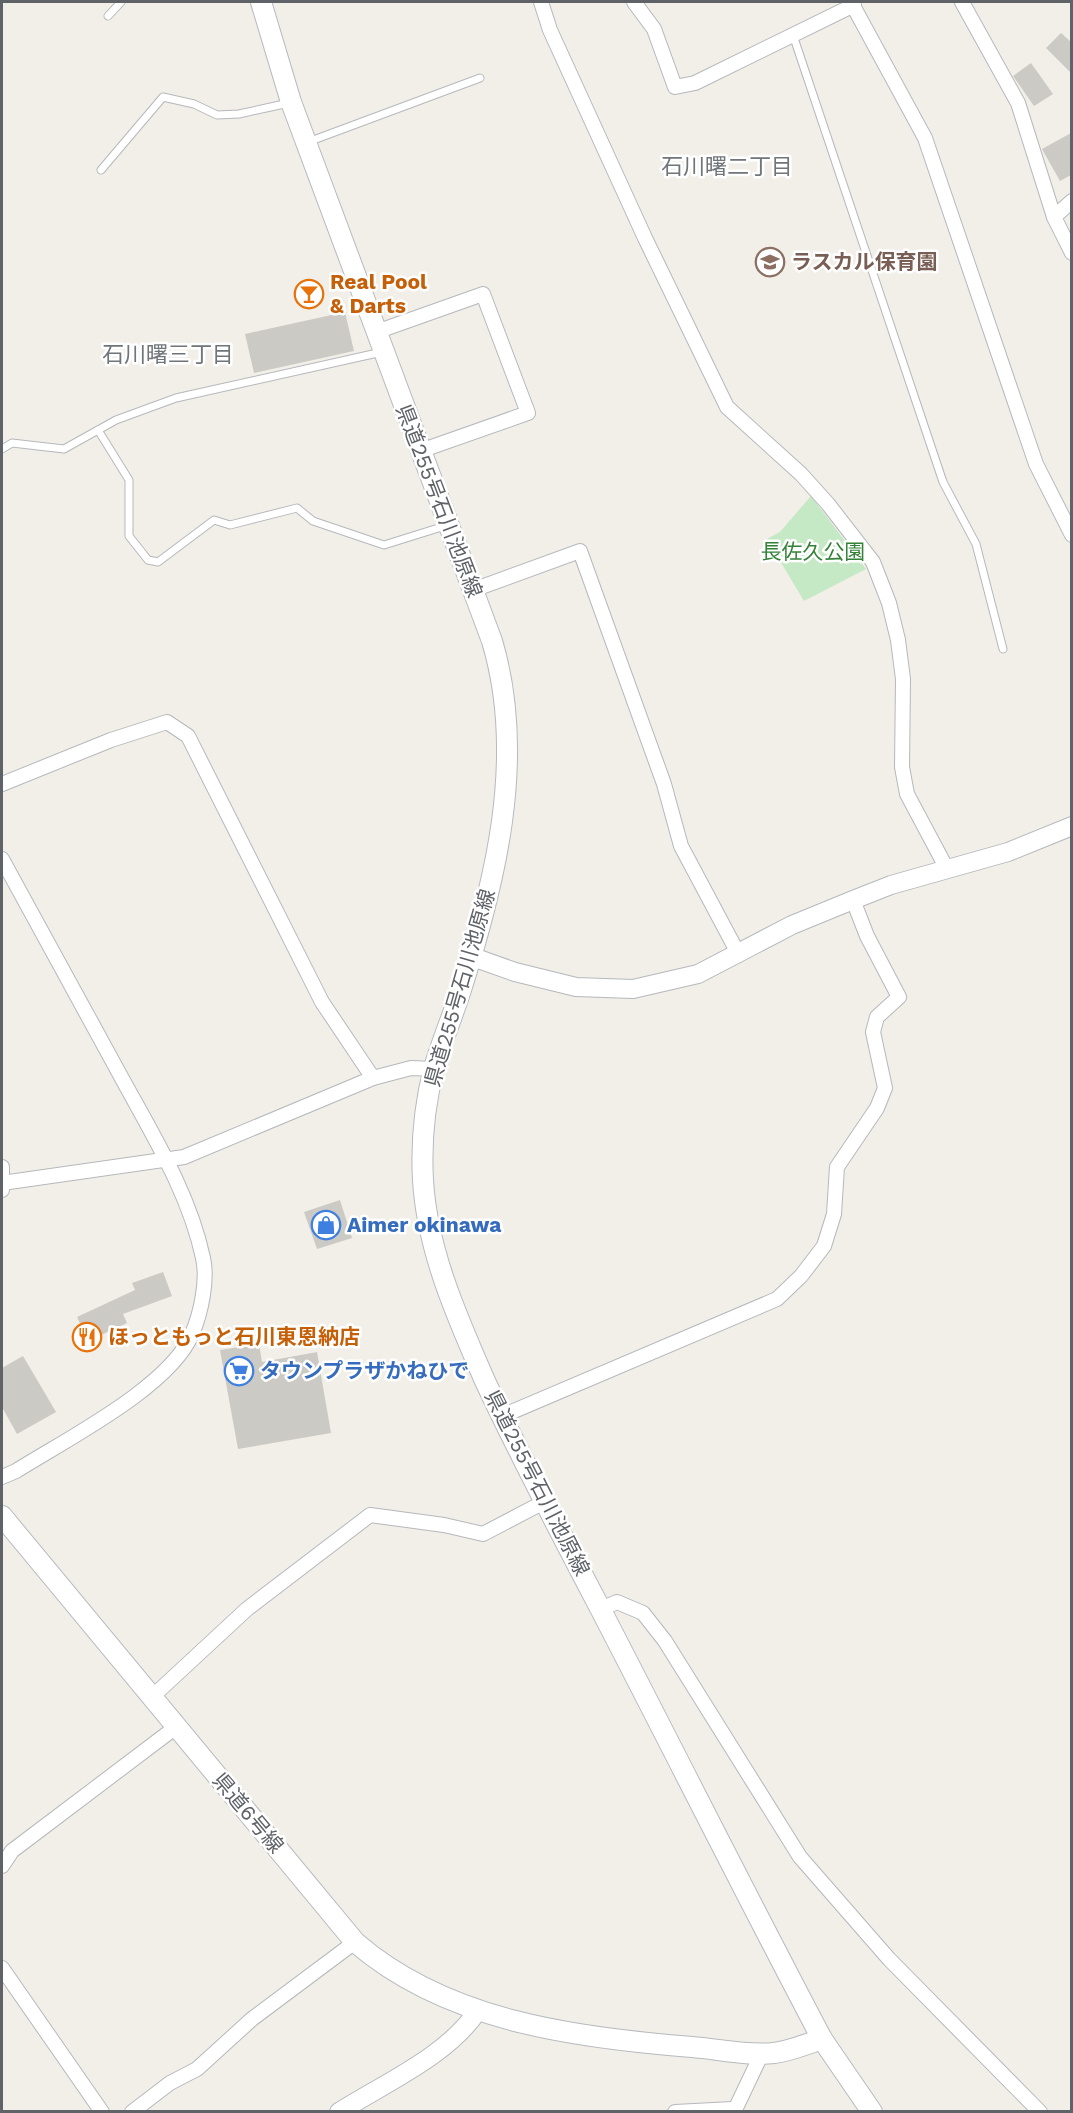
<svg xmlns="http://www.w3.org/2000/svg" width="1073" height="2113" viewBox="0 0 1073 2113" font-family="'Work Sans','Noto Sans JP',sans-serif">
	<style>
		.green { fill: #c5e8c5 }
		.building { fill: #cccac5 }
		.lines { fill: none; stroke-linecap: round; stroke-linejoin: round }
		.service-casing { stroke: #b5b8bc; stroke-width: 9 }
		.minor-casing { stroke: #b5b8bc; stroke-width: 16 }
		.tertiary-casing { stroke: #b5b8bc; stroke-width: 20 }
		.secondary-casing { stroke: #b6babf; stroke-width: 22 }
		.service { stroke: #fff; stroke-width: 7 }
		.minor { stroke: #fff; stroke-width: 14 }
		.tertiary { stroke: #fff; stroke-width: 18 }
		.secondary { stroke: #fff; stroke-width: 20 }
		.labels { text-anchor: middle; stroke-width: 5; stroke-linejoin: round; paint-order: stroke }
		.education-label { font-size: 21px; font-weight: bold; fill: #785e54; stroke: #fff; text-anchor: start }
		.food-label { font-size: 21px; font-weight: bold; fill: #c56008; stroke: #fff; text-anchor: start }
		.street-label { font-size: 21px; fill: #5f6368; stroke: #fff }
		.park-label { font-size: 21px; fill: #348238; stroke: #fff }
		.shop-label { font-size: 21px; font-weight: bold; fill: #366cbe; stroke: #fff; text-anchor: start }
		.neighbourhood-label { font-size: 22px; fill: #70757a; stroke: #fff }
	</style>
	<rect width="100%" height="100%" fill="#f1efe8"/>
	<!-- green -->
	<polygon class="green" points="811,496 866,569 804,601 767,539 780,532"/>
	<!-- building -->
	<g class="building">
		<polygon points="1061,33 1071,42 1071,73 1046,48"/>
		<polygon points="1031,63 1053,94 1034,106 1013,76"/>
		<polygon points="1071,133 1071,175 1060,181 1042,149"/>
		<polygon points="345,312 354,351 254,373 245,334"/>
		<polygon points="340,1200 352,1238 317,1249 304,1212"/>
		<polygon points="163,1272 172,1296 123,1314 127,1323 88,1341 77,1317 135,1290 132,1283"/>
		<polygon points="259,1344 262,1362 317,1352 331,1433 238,1449 220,1350"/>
		<polygon points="23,1356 56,1412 17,1434 2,1407 2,1368"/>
	</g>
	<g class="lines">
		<!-- service casing -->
		<g class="service-casing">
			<g id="service">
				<polyline points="108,16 121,2"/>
				<polyline points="793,35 943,482 976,544 1003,649"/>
				<polyline points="308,142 480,78"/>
				<polyline points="101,170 163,97 194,104 217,115 239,114 289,103"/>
				<polyline points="98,430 129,480 129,536 148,560 158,562 214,520 230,525 297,508 313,521 384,545 448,525"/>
				<polyline points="2,449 12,443 64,449 116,420 176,398 382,352"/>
			</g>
		</g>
		<!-- minor casing -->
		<g class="minor-casing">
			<g id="minor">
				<polyline points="541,2 550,30 645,238 727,407 801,474 828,504 873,562 889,603 898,640 903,679 902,767 907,794 947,869"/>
				<polyline points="634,2 654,29 675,87 695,83 854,5"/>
				<polyline points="851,2 925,138 1036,464 1072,535"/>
				<polyline points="962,2 1018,103 1054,217 1072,253"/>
				<polyline points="1054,217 1072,201"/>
				<polyline points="376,332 483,294 528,413 420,451"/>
				<polyline points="473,590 580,551 664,784 681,846 739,955"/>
				<polyline points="2,784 111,740 167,722 188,736 322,1002 373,1078"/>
				<path d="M2,859C41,930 80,1002 119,1073C151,1132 189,1192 203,1258C208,1280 201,1313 192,1334C170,1387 65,1440 16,1471L2,1477"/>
				<polyline points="2,1167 2,1190"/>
				<polyline points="2,1183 184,1157 373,1078 411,1068 434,1069"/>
				<polyline points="502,1416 777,1299 801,1276 824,1246 834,1214 837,1167 877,1108 885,1088 873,1032 877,1017 899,997 867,936 853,900"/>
				<polyline points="601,1609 617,1602 643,1613 665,1641 800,1857 889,1959 1040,2112"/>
				<polyline points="152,1697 247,1609 370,1515 444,1525 483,1534 544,1502"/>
				<polyline points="2,1866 12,1851 176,1727"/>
				<polyline points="2,1968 102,2112"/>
				<polyline points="132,2112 170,2083 197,2069 252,2019 355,1942"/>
				<polyline points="675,2112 733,2109"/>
				<polyline points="734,2112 762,2053"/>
			</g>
		</g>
		<!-- tertiary casing -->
		<g class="tertiary-casing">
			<g id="tertiary">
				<polyline points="470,956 515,972 576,987 633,989 698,974 792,925 853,900 891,885 1008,852 1072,826"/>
				<path d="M339,2112C385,2083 449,2055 478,2010"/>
			</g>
		</g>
		<!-- secondary casing -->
		<g class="secondary-casing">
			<g id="secondary">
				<path d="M261,2L291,102L492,641C527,758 495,884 459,996C451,1020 441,1044 434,1068C425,1103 421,1144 423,1180C427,1250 457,1317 485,1381C521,1458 561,1534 601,1610C675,1753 747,1897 822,2039L872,2112"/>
				<path d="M2,1516L355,1942C446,2021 576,2038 692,2047C718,2049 748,2056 774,2053C790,2051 807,2044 822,2039"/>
			</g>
		</g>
		<!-- service -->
		<use href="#service" class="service"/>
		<!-- minor -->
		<use href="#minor" class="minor"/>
		<!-- tertiary -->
		<use href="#tertiary" class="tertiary"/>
		<!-- secondary -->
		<use href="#secondary" class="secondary"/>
	</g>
	<!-- icons -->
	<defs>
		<g id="school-ring" transform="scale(1.5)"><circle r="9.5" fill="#fff" stroke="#8d6e63" stroke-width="1.5"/><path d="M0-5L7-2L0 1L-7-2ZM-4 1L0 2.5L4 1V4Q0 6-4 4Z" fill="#8d6e63"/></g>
		<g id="bar-ring" transform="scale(1.5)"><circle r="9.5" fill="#fff" stroke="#e8710a" stroke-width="1.5"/><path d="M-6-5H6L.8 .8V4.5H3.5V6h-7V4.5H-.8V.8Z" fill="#e8710a"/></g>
		<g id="shop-ring" transform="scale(1.5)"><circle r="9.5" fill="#fff" stroke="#3f7fe0" stroke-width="1.5"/><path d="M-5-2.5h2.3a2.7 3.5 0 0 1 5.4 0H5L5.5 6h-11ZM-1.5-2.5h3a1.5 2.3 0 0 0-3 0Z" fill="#3f7fe0"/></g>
		<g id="restaurant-ring" transform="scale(1.5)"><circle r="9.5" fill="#fff" stroke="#e8710a" stroke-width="1.5"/><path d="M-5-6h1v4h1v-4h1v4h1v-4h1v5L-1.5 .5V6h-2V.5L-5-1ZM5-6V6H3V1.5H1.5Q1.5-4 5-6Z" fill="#e8710a"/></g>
		<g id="supermarket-ring" transform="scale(1.5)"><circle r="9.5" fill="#fff" stroke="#3f7fe0" stroke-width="1.5"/><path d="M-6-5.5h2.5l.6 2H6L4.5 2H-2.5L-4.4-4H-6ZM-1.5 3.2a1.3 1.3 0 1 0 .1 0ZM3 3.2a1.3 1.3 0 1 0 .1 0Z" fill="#3f7fe0"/></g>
	</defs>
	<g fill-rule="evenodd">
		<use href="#school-ring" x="770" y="262"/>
		<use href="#bar-ring" x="309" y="294"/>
		<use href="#shop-ring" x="326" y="1225"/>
		<use href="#restaurant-ring" x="87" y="1337"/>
		<use href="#supermarket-ring" x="239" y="1371"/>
	</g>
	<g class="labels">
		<!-- education labels -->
		<g class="education-label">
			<text x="791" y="269">ラスカル保育園</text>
		</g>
		<!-- food labels -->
		<g class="food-label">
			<text x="330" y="289">Real Pool<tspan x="330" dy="24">&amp; Darts</tspan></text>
			<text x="108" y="1344">ほっともっと石川東恩納店</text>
		</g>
		<!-- street labels -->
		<g class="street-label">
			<text transform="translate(439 501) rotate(69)" y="7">県道255号石川池原線</text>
			<text transform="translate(460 988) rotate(-74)" y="7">県道255号石川池原線</text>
			<text transform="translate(537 1483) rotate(63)" y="7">県道255号石川池原線</text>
			<text transform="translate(248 1813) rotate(50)" y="7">県道6号線</text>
		</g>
		<!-- park labels -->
		<g class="park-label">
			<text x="813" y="559">長佐久公園</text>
		</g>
		<!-- shop labels -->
		<g class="shop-label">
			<text x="347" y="1232">Aimer okinawa</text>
			<text x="260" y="1378">タウンプラザかねひで</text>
		</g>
		<!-- neighbourhood labels -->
		<g class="neighbourhood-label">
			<text x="727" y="174">石川曙二丁目</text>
			<text x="168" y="362">石川曙三丁目</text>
		</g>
	</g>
	<!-- border -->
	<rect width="1073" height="2113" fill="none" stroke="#5f6368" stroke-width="6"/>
</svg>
